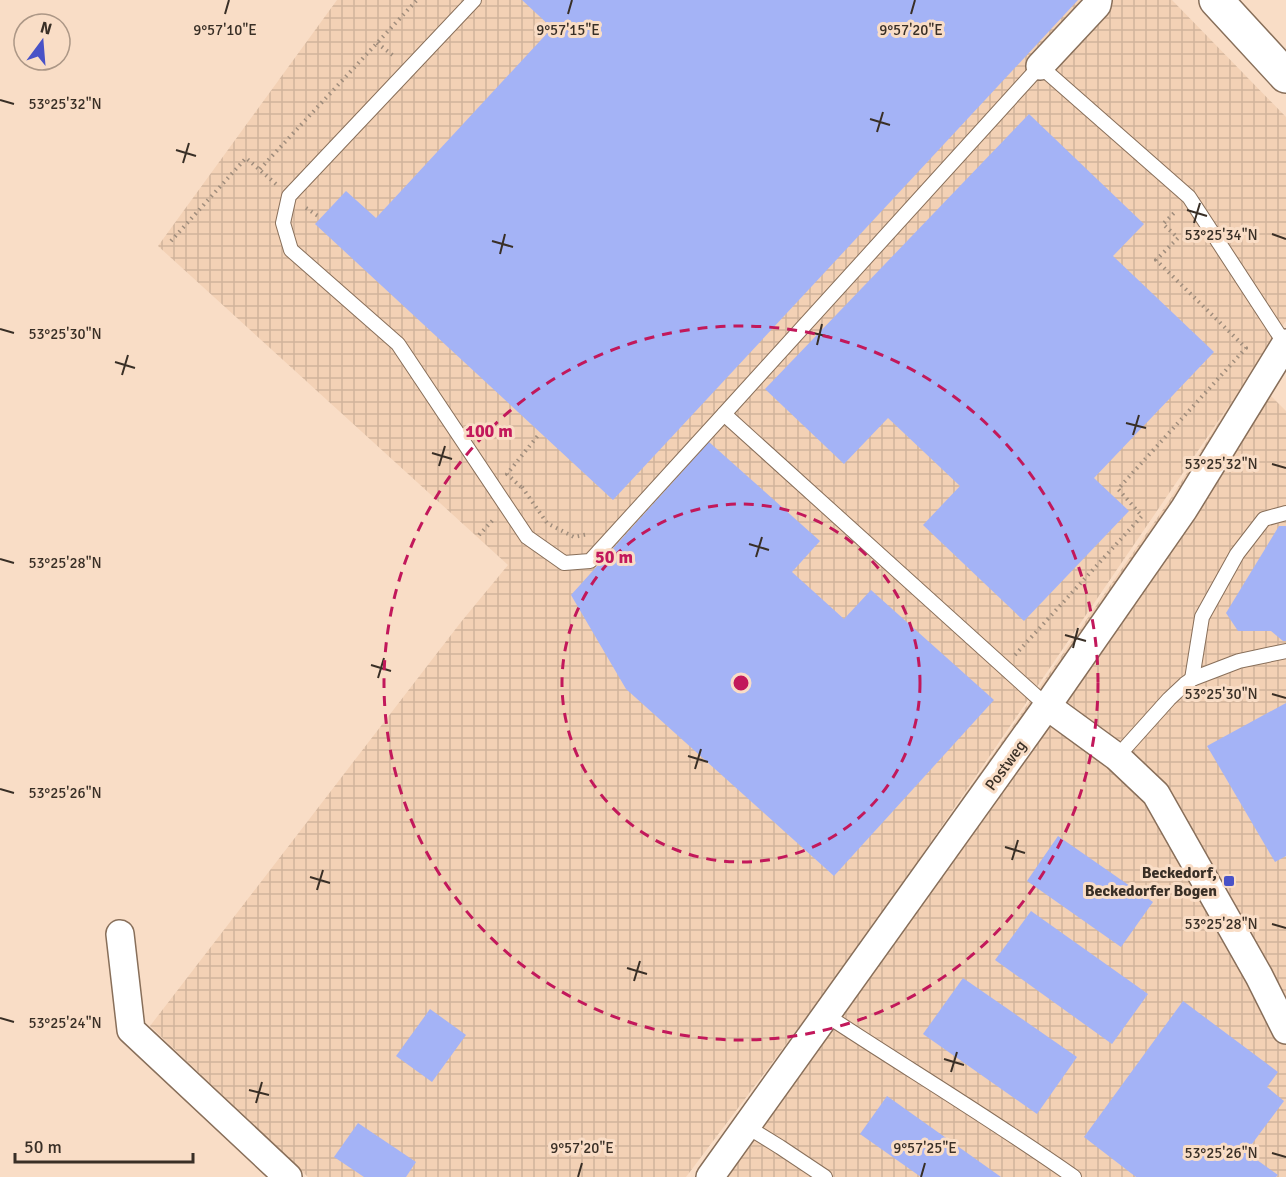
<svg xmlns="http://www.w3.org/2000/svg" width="1286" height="1177" viewBox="0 0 1286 1177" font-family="Signika,sans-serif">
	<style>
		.industrial { fill: url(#industrial-grid); fill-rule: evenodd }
		.building { fill: #a4b3f6 }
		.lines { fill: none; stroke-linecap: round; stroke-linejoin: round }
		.lane-casing { stroke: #886f5a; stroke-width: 16 }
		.street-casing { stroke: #886f5a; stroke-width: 30 }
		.secondary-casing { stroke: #886f5a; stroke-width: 36 }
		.path { stroke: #a08d7c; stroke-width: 4; stroke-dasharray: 1.5 4.5; stroke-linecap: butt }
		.lane { stroke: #fff; stroke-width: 14 }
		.street { stroke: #fff; stroke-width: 27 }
		.secondary { stroke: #fff; stroke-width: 33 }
		.ticks { fill: none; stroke: #392f26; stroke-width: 2 }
		.ring { fill: none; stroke: #c2185b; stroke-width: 3; stroke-dasharray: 10 8 }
		.poi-dot { fill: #4952c7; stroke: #f9ddc6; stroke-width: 2 }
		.labels { text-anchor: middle; stroke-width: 6; stroke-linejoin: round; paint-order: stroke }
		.street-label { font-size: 16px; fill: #392f26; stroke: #f9ddc6 }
		.poi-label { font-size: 16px; font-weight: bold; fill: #392f26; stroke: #f9ddc6; text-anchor: end }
		.ticks-label { font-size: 15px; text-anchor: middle; fill: #392f26; stroke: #f9ddc6; stroke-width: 6; stroke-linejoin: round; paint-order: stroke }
		.centre { fill: #c2185b; stroke: #f9ddc6; stroke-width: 3 }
		.ring-label { font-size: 18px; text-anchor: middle; font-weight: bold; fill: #c2185b; stroke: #f9ddc6; stroke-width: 6; stroke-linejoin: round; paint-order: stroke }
	</style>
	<defs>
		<pattern id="industrial-grid" width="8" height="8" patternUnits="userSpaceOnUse" patternTransform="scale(1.5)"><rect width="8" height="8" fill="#f3d1b5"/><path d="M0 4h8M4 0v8" fill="none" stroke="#d1b49c"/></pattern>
	</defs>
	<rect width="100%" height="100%" fill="#f9ddc6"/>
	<!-- industrial -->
	<path class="industrial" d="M337,0H1172L1286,117V321L1250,375L1286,411V1177H699L845,966L686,1177H308L150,1026L461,622L508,565L158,246ZM1234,398L1171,498L918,862V861Z"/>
	<!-- building -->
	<g class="building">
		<polygon points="522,0 1078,0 613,500 315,224 346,191 376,218 552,28"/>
		<polygon points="1029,114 1144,224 1113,256 1214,352 1094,478 1129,511 1024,621 923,525 960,486 888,418 844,464 765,389"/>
		<polygon points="709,442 820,541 792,572 844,619 871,590 994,700 834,876 626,689 571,595"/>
		<polygon points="1279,526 1286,526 1286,641 1283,641 1271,631 1238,631 1226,613"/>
		<polygon points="1286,703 1286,856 1275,862 1207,746"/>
		<polygon points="1058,836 1153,902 1121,947 1027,881"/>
		<polygon points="1031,911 1148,994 1112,1044 995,960"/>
		<polygon points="963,978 1077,1057 1037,1114 923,1034"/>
		<polygon points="1183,1001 1278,1072 1267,1087 1284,1101 1246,1152 1278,1175 1276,1177 1136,1177 1084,1137"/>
		<polygon points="430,1009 466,1035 432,1082 396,1056"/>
		<polygon points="887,1096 1001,1177 921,1177 860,1134"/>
		<polygon points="358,1123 416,1162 406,1177 364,1177 334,1157"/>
	</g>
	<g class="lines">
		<!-- lane casing -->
		<g class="lane-casing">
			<g id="lane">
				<polyline points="474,0 289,196 283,223 291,250 398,344 527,537 564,563 590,561 724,414"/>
				<polyline points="1192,679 1202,617 1237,554 1264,519 1286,513"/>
				<polyline points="1047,706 724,414 1040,66 1189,197 1285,344"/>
				<polyline points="1117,757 1169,699 1185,684 1192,679 1239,661 1286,651"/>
				<path d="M826,1015C908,1069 993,1120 1074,1177"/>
				<polyline points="746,1126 780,1147 825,1177"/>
			</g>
		</g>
		<!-- street casing -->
		<g class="street-casing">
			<g id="street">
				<polyline points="1040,66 1097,5 1098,0"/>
				<polyline points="1047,706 1117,757 1156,794 1259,976 1286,1030"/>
				<polyline points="120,934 131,1030 288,1177"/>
				<polyline points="710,1177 1047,706 1184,509 1286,343"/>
			</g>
		</g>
		<!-- secondary casing -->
		<g class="secondary-casing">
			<polyline id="secondary" points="1216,0 1286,76"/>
		</g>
		<!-- path -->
		<g class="path">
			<polyline points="377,43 395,57"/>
			<polyline points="260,169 417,0"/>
			<polyline points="306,208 321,218"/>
			<polyline points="171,241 246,158 276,184"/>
			<polyline points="521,487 507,474 540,433"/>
			<polyline points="522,487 547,523 574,537 588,534"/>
			<polyline points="479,535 493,520"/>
			<polyline points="1015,655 1142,516 1118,489 1246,348 1156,260 1178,238 1163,224 1176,211"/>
		</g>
		<!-- lane -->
		<use href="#lane" class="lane"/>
		<!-- street -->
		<use href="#street" class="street"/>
		<!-- secondary -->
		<use href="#secondary" class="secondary"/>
	</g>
	<!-- ticks -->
	<path class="ticks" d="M225,14L229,0M568,14L572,0M911,14L915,0M0,100L14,104M870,119L890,125M877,132L883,112M176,150L196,156M183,163L189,143M1187,210L1207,216M1194,223L1200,203M1272,234L1286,239M492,241L513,247M500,254L505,234M0,329L14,333M809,332L830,337M817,345L822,324M115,362L135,368M122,375L128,355M1126,423L1146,428M1133,435L1139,415M432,453L452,459M1272,464L1286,468M439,466L445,446M749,544L769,550M756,557L762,537M0,559L14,563M1065,635L1086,641M1073,648L1078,628M371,665L391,671M378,678L384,658M1272,694L1286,698M688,756L708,762M695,769L701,749M0,789L14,793M1005,847L1025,853M1012,860L1018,840M310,877L330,883M317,890L323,870M1272,924L1286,928M627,968L647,974M634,981L640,961M0,1018L14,1022M944,1059L964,1065M951,1072L957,1052M249,1090L269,1095M256,1103L262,1082M1272,1153L1286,1157M578,1177L582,1163M921,1177L925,1163"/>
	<!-- distance rings -->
	<g class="ring">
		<circle cx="741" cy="683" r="179"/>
		<circle cx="741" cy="683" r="357"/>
	</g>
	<!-- markers -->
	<rect class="poi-dot" x="1223" y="875" width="12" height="12" rx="3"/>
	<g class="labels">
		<!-- street labels -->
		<g class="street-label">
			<text transform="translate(1005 765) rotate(-54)" y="6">Postweg</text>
		</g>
		<!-- poi labels -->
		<g class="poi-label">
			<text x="1217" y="878">Beckedorf,<tspan x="1217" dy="18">Beckedorfer Bogen</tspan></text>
		</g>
	</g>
	<g class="ticks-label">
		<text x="225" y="35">9°57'10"E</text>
		<text x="568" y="35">9°57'15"E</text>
		<text x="911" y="35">9°57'20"E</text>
		<text x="65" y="109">53°25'32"N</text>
		<text x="1221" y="240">53°25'34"N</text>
		<text x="65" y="339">53°25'30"N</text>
		<text x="1221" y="469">53°25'32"N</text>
		<text x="65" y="568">53°25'28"N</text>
		<text x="1221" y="699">53°25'30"N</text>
		<text x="65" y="798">53°25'26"N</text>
		<text x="1221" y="929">53°25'28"N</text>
		<text x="65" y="1028">53°25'24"N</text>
		<text x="582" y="1153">9°57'20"E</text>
		<text x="925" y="1153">9°57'25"E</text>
		<text x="1221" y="1158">53°25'26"N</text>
	</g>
	<circle cx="741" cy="683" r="9" class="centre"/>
	<g class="ring-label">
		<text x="489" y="437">100 m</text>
		<text x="614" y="563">50 m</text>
	</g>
	<!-- north arrow -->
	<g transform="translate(42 42) rotate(16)"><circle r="28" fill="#f9ddc6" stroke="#ac9786" stroke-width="1.5"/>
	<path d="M0-4.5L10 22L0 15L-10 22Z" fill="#4952c7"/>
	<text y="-9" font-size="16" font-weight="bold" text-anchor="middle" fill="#392f26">N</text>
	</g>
	<!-- scale -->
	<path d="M15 1153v9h178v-9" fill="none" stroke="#392f26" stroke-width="3"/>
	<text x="24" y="1153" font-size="18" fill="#392f26" stroke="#f9ddc6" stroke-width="4.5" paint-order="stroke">50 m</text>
</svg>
